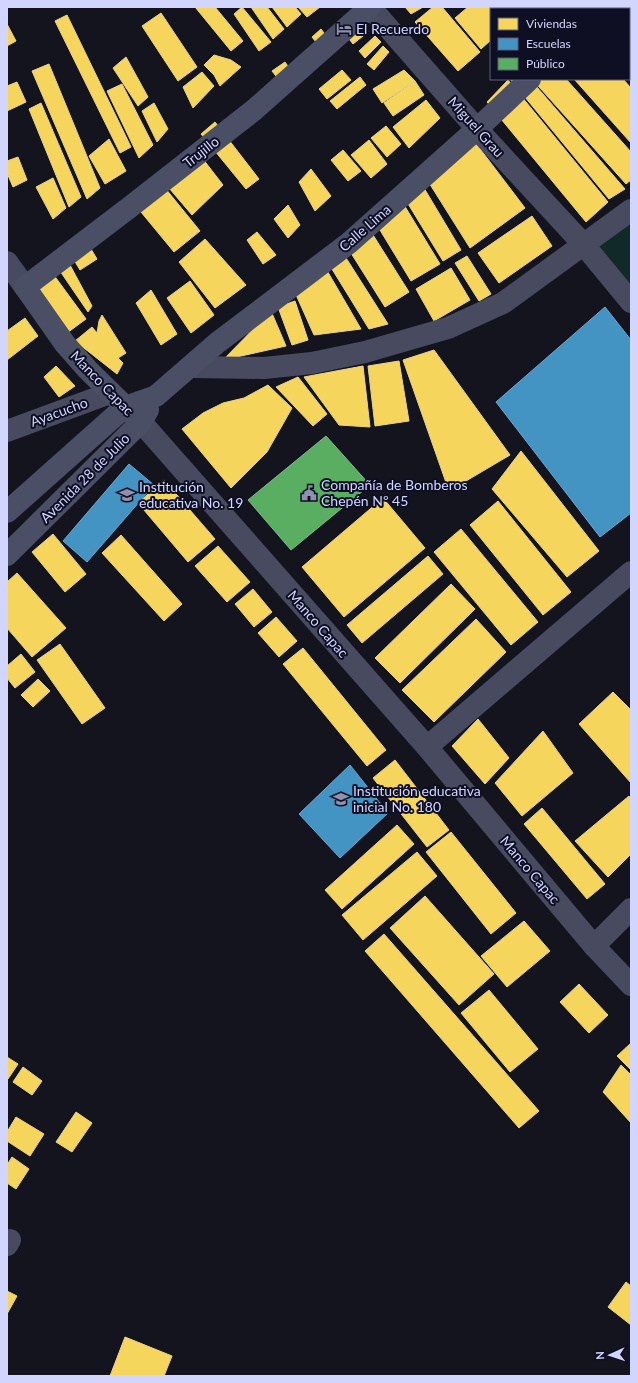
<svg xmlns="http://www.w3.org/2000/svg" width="638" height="1383" viewBox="0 0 638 1383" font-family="Lato,sans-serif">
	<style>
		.green { fill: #122a27 }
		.homes { fill: #f6d55c; stroke: #ebd58d }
		.schools { fill: #4393c3; stroke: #6ea7d5 }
		.public { fill: #5aae61; stroke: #7eba90 }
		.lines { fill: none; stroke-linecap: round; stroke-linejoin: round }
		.street { stroke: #484b60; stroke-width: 22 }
		.secondary { stroke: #4b4f66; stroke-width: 22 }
		.labels { text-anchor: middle; stroke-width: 4; stroke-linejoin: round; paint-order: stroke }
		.poi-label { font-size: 14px; fill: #d2d5fe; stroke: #0f0f24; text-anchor: start }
		.street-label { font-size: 14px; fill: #d2d5fe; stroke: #0f0f24 }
	</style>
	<rect width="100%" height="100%" fill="#14141f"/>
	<!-- green -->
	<polygon class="green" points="631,210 631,302 584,245"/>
	<!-- homes -->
	<g class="homes">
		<polygon points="195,7 215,7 243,41 231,51"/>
		<polygon points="242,7 271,42 259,51 234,14"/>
		<polygon points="251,7 267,7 284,29 273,39"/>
		<polygon points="272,7 295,7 301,14 287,27"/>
		<polygon points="298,7 320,7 307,17"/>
		<polygon points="405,7 423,7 411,14"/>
		<polygon points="433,7 442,7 480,52 458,71 415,22"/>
		<polygon points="468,7 497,7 499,9 491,9 491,40 481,49 455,18"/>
		<polygon points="503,7 530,7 527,9 505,9"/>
		<polygon points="629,11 631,13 631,44 629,46"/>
		<polygon points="161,13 197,67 178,81 142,26"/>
		<polygon points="67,15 131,147 120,153 55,21"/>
		<polygon points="361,21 368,32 353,44 337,23"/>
		<polygon points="7,24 16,41 7,46"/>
		<polygon points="321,29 336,49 327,56 312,37"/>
		<polygon points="375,36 381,42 365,58 359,51"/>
		<polygon points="383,46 389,52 374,70 367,64"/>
		<polygon points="214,55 231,60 241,67 220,86 214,75 204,65"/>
		<polygon points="631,55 631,78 629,76 629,56"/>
		<polygon points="126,57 148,97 138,106 113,68"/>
		<polygon points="285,62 297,79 286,89 272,71"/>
		<polygon points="49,64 100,188 87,199 32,71"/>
		<polygon points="342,70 351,80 327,99 319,89"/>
		<polygon points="404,70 415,81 382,103 373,89"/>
		<polygon points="202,72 214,86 193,108 183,87"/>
		<polygon points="360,77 366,85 337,109 330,101"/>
		<polygon points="510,79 530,79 625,189 609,199"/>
		<polygon points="532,79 566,79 631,152 631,180 626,184"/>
		<polygon points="574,79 623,79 631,88 631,143"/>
		<polygon points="508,80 608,202 586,222 487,102"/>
		<polygon points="415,81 424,95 393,116 384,103"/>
		<polygon points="17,82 26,102 7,111 7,86"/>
		<polygon points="122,84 153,145 139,158 107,91"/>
		<polygon points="426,100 440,118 409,148 393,127"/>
		<polygon points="41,103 81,197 69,207 29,109"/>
		<polygon points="154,103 168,129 157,142 142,111"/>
		<polygon points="215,122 259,179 246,189 201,134"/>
		<polygon points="386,126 401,144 387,157 371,138"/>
		<polygon points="465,129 525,208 470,248 421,170"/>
		<polygon points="109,139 126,171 105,184 89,156"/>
		<polygon points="369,140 387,164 371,178 351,155"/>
		<polygon points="196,150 223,185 192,215 163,181"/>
		<polygon points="343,150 361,171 348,181 331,160"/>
		<polygon points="18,157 27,180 13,187 7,173 7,161"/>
		<polygon points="311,169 331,196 315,211 299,182"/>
		<polygon points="53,178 66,208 53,219 36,187"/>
		<polygon points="418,178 461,250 443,261 399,189"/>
		<polygon points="161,183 200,231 174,252 136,206"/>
		<polygon points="398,195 440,264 411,281 369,212"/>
		<polygon points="288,205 300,225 288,238 274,219"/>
		<polygon points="532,216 552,246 499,283 478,253"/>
		<polygon points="368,227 409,292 385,307 344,242"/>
		<polygon points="257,232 276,255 263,264 247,240"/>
		<polygon points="205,239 246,285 215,308 179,262"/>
		<polygon points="91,249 97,259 80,270 74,260"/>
		<polygon points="341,250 388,324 369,329 327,261"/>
		<polygon points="467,256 491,294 479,301 455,263"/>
		<polygon points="322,262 361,329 314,335 293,288"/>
		<polygon points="45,263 86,319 67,333 27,276"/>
		<polygon points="70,265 92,306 88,312 60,271"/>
		<polygon points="451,268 470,300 434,321 416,289"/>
		<polygon points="190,281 214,315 191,333 167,298"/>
		<polygon points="151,290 177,334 161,345 136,303"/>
		<polygon points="295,301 308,340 292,345 278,307"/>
		<polygon points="271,311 286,346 223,360"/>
		<polygon points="102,315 126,353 118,358 123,363 117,374 75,341 92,327 97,333 99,321"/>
		<polygon points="25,318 38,336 7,360 7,331"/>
		<polygon points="434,350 510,455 449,491 403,360"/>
		<polygon points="399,361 409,421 375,426 368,366"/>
		<polygon points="56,366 75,386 59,397 44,377"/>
		<polygon points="363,366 370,427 339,425 304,377"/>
		<polygon points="298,377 327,414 313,426 276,387"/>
		<polygon points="268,385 292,408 267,452 231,488 182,429 203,413 223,403 244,398"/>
		<polygon points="521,451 599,551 567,577 492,489"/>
		<polygon points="164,480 215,539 188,562 138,503"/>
		<polygon points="383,498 425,548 344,617 302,567"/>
		<polygon points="498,501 571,592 543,615 470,525"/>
		<polygon points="461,529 538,622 511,645 434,552"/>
		<polygon points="53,534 86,574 65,592 32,552"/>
		<polygon points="121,535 182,604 164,621 102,553"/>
		<polygon points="218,546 250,582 227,602 195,566"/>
		<polygon points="428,556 443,574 362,643 347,625"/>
		<polygon points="17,573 66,628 32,657 7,628 7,582"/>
		<polygon points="451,584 475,609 400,683 375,658"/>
		<polygon points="253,589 272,612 254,627 235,604"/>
		<polygon points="276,617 297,641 279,657 258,633"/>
		<polygon points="476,619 506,652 434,722 402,690"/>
		<polygon points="60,644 105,708 82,724 37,660"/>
		<polygon points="303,648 386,750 367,766 283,664"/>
		<polygon points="21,654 35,672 15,688 7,678 7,666"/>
		<polygon points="38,679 50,691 33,707 21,695"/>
		<polygon points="613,692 631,710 631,783 579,724"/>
		<polygon points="478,719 509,758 485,784 452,746"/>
		<polygon points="543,731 573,773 522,816 495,783"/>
		<polygon points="395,760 449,830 427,847 373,778"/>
		<polygon points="629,796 631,799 631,854 608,877 575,841"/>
		<polygon points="542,808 605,884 587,899 524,824"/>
		<polygon points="397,825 414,844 342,909 325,890"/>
		<polygon points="451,832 516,913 491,934 426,852"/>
		<polygon points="417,852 437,876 363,940 342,915"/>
		<polygon points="425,896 494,974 459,1005 390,928"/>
		<polygon points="524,921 550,951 507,987 481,956"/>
		<polygon points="384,934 539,1111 519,1128 365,951"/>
		<polygon points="579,984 608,1015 589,1033 560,1002"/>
		<polygon points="489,990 538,1049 510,1072 461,1013"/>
		<polygon points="631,1043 631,1070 617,1056"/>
		<polygon points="7,1057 18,1064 8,1079 7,1079"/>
		<polygon points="621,1065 631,1075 631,1123 603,1092"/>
		<polygon points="23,1067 42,1081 32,1095 13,1082"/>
		<polygon points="76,1112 92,1123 72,1152 56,1142"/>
		<polygon points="16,1117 44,1134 30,1156 7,1141 7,1132"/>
		<polygon points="12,1157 29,1169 16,1189 7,1183 7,1165"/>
		<polygon points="626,1282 631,1286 631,1325 608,1307"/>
		<polygon points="7,1291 17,1296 7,1314"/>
		<polygon points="125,1337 172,1356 164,1376 110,1376"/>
	</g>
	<!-- schools -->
	<g class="schools">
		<polygon points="605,307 631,340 631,513 600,537 496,402"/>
		<polygon points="129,464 154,485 87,562 63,541"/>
		<polygon points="350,765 388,813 340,858 299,814"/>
	</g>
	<!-- public -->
	<polygon class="public" points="326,436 370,485 291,550 248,500"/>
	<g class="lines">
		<!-- street -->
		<g class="street">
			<polyline points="370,7 477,129 584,245 631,302"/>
			<polyline points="7,262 25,287"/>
			<polyline points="191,367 264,368 312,363 365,352 448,328 503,303 631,210"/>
			<polyline points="141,422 427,747 594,946 631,985"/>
			<polyline points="7,431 110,393"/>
			<polyline points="427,747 631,572"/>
			<polyline points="594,946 631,909"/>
			<polyline points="7,1245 10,1240"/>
		</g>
		<!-- secondary -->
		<g class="secondary">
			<polyline points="604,9 606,7"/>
			<polyline points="141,422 88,370 65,344 25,287 130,207 254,110 370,7"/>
			<polyline points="7,512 125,407 156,396 217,343 349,243 477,129 530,79"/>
			<polyline points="7,555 141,422 148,410"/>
		</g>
	</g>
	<!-- icons -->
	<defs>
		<g id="hotel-bare" transform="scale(1.2)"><path d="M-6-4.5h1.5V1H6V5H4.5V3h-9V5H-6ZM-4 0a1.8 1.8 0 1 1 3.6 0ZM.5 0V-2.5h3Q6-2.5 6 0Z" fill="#9091b0" stroke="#0f0f24" stroke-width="2.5" paint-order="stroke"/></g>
		<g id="civic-bare" transform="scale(1.2)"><path d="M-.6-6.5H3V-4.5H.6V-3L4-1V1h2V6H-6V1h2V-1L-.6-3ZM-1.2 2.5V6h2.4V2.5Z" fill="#9091b0" stroke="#0f0f24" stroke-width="2.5" paint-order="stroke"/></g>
		<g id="school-bare" transform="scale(1.2)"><path d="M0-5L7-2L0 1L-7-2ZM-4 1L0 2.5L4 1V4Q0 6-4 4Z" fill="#9091b0" stroke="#0f0f24" stroke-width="2.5" paint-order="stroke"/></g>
	</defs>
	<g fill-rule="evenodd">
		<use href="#hotel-bare" x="344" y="29"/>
		<use href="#civic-bare" x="309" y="493"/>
		<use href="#school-bare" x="127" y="495"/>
		<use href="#school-bare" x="341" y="799"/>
	</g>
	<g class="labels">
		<!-- poi labels -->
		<g class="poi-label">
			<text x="356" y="34">El Recuerdo</text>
			<text x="321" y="490">Compañía de Bomberos<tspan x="321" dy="16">Chepén Nº 45</tspan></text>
			<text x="139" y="492">Institución<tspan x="139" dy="16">educativa No. 19</tspan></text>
			<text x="353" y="796">Institución educativa<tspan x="353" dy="16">inicial No. 180</tspan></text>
		</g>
		<!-- street labels -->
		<g class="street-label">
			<text transform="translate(476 127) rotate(48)" y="5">Miguel Grau</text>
			<text transform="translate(201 152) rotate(-38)" y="5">Trujillo</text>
			<text transform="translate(365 228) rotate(-41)" y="5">Calle Lima</text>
			<text transform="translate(102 383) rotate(46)" y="5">Manco Capac</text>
			<text transform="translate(59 412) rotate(-20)" y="5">Ayacucho</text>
			<text transform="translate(85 478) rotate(-45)" y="5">Avenida 28 de Julio</text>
			<text transform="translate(318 624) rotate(49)" y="5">Manco Capac</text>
			<text transform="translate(530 870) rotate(50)" y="5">Manco Capac</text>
		</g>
	</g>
	<!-- border -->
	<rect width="638" height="1383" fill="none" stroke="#d2d5fe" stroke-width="16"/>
	<!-- legend -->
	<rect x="490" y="8" width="140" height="72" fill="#0f0f24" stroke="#5d5e7b"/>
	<rect x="498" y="18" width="20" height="12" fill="#f6d55c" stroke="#5d5e7b"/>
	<text x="526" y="28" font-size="12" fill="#d2d5fe">Viviendas</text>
	<rect x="498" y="38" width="20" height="12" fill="#4393c3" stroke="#5d5e7b"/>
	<text x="526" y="48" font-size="12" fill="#d2d5fe">Escuelas</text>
	<rect x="498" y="58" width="20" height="12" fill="#5aae61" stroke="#5d5e7b"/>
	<text x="526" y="68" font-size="12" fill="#d2d5fe">Público</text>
	<!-- north arrow -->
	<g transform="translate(610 1355) rotate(267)" stroke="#0f0f24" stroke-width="3" paint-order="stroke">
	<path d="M0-3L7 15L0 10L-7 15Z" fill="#d2d5fe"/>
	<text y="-6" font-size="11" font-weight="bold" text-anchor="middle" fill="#d2d5fe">N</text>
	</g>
</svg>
